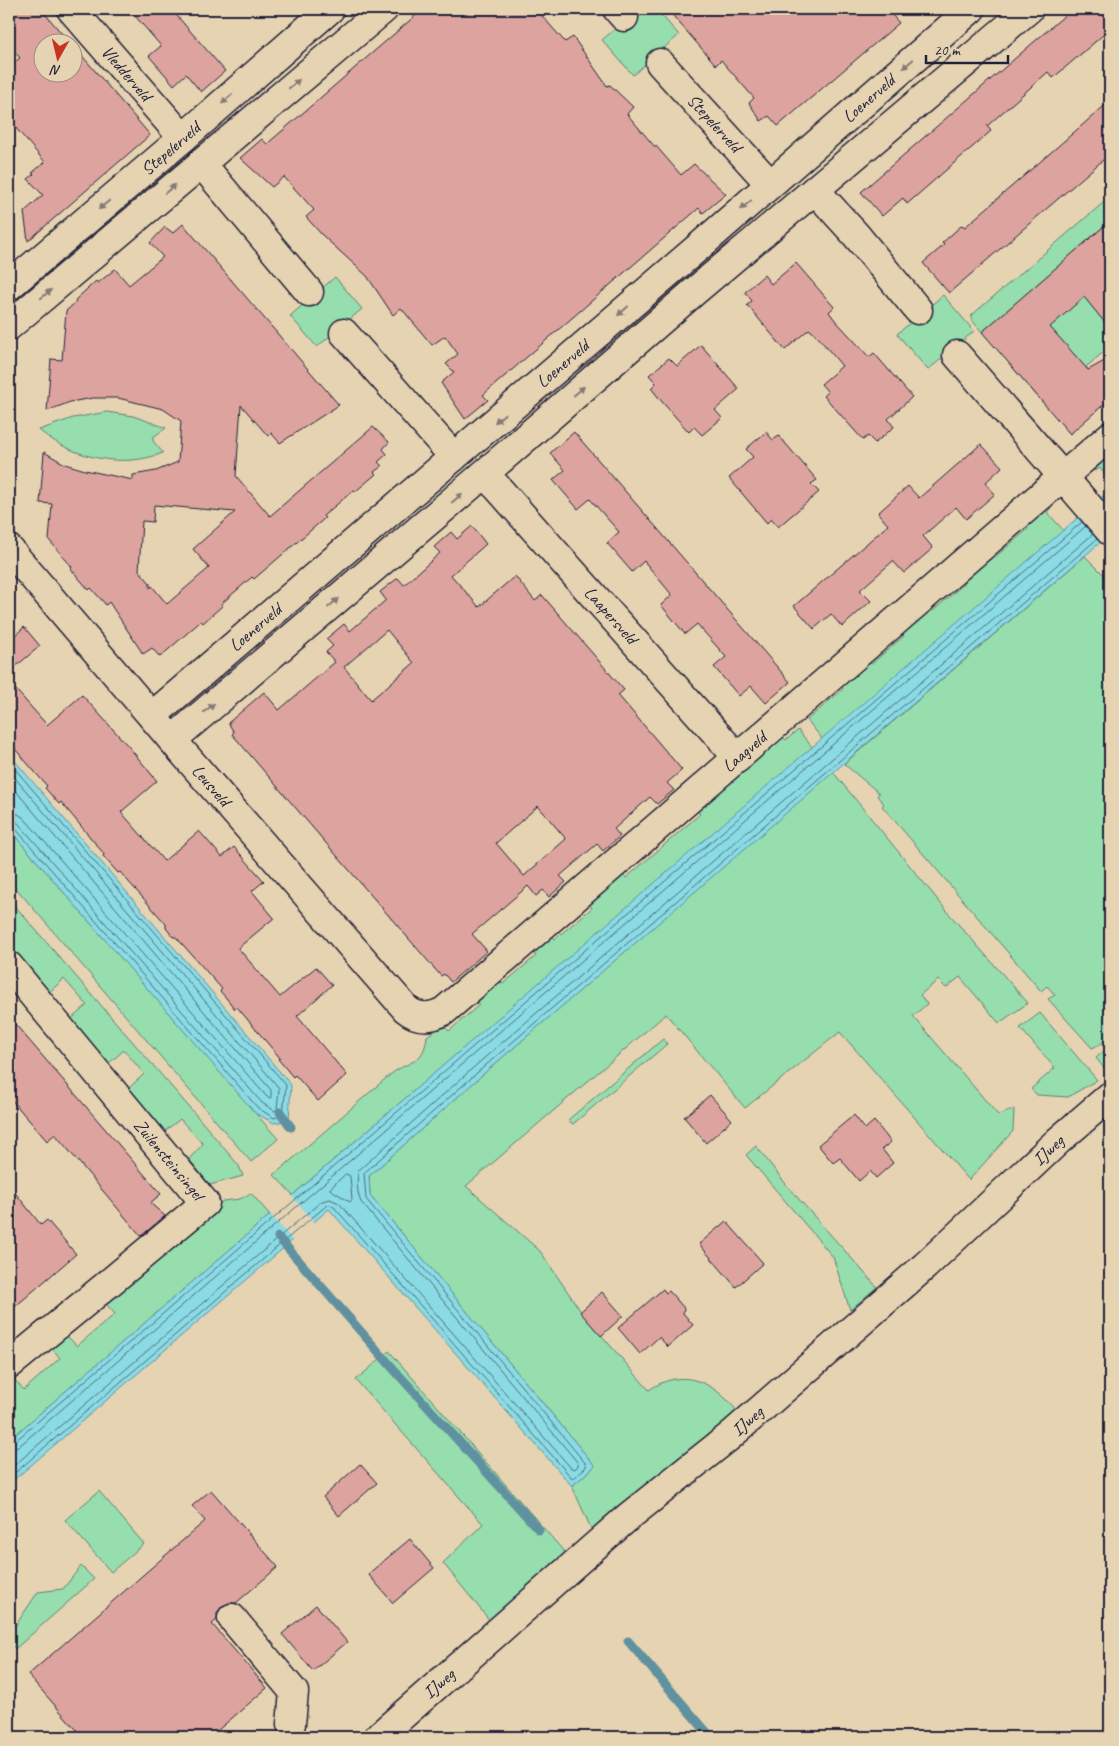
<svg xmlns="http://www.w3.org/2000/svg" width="1119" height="1746" viewBox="0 0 1119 1746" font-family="Caveat,sans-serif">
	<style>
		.green { fill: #96dead; stroke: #5c8074 }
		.water { fill: #8adbe4; stroke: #6091a0 }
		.pier { fill: #e6d3b1 }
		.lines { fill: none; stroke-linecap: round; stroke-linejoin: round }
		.shore { stroke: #4c6c7f; stroke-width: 1 }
		.stream { stroke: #6091a0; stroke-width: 9 }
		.building { fill: #dda39e; stroke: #22223b; fill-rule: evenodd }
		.minor-casing { stroke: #22223b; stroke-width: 31 }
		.minor { stroke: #e6d3b1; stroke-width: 28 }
		.oneway { fill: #847a76 }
		.labels { text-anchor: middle; stroke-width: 4.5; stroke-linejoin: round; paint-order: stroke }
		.street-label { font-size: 18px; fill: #22223b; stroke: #e6d3b1 }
	</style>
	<rect width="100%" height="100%" fill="#e6d3b1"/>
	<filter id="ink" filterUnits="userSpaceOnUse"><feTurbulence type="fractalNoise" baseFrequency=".02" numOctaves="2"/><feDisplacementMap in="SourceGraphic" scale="10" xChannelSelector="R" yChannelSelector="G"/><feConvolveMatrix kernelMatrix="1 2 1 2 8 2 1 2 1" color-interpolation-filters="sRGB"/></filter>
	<g filter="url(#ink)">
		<!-- green -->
		<g class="green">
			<polygon points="638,9 656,9 679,35 633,75 602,40"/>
			<polygon points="1110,197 1110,221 982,332 971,319 972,315"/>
			<polygon points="1107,267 1110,271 1110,354 1106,350 1086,367 1091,373 1066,385 1044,404 1008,362 1071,308"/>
			<polygon points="335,277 362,309 317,347 290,316"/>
			<polygon points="943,295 974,331 928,370 897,334"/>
			<path d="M107,412L133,416L164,427L166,428L153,437V441L163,453C122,469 72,458 39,430L73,418Z"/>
			<polygon points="1101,456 1105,462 1110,458 1110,480 1100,468 1095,471 1091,466"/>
			<polygon points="1048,505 1051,508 1047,512 1064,531 823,740 807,720 843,689 838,683 866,659 871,664 904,636 900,630 928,606 933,611 966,582 962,576 990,552 995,557 1028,529 1023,523"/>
			<polygon points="1085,556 1110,581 1110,1036 1099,1045 1092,1048 1048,999 1055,995 1047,986 1041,991 882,806 884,804 877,796 879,793 844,764"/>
			<path d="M798,730L813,748L295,1193L293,1195L274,1175L391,1074C409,1060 424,1065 427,1036L443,1025L449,1031L479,1005L474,999L497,978L503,984L536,956L531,949L550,933L555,939L592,908L587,901L622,873L626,878L700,814L696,808L780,734L786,740Z"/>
			<path d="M833,772L951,916L1028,1003L999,1023L960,977L946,988L938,980L920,995L927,1004L913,1016L998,1115L1014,1109L1013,1131L969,1180L840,1032L745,1108L666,1014L466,1186L540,1251L582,1313L649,1390C683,1366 714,1382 738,1412L697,1447L696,1445L593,1533L572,1486L595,1466L370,1195L369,1176L489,1069Z"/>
			<polygon points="9,829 278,1139 251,1162 9,880"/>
			<polygon points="9,899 202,1122 239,1166 243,1176 210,1185 189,1159 203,1144 180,1119 165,1131 129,1088 144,1074 124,1050 108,1064 70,1020 87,1005 64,979 47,994 9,950"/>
			<polygon points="1040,1013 1097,1080 1068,1097 1037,1095 1031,1089 1055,1068 1020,1028"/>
			<polygon points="663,1039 667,1044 573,1124 568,1120"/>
			<polygon points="1110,1046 1110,1070 1107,1072 1096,1058"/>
			<polygon points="756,1146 789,1188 877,1287 850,1310 833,1257 746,1155"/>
			<polygon points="251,1193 270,1215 9,1440 9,1378 11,1376 24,1390 60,1358 48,1343 62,1331 77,1346 115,1314 101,1298 187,1233 223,1201 240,1199"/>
			<polygon points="389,1351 567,1555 490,1621 443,1563 483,1524 356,1380"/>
			<polygon points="99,1491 144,1544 111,1572 65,1520"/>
			<polygon points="81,1566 94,1579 15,1649 9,1640 9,1635 38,1592 63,1589"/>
		</g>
		<!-- water -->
		<g class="water">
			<polygon points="1110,490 1110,534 489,1069 369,1176 370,1195 595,1466 572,1486 329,1209 9,1484 9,1440"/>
			<polygon points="9,754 291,1085 289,1120 274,1123 255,1113 9,829"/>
		</g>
		<!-- pier -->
		<polygon class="pier" points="290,1194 316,1224 294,1242 269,1213"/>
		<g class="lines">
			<!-- shore -->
			<g class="shore">
				<polyline points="9,762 286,1085 283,1115 274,1118 258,1108 15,828 9,826"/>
				<polyline points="9,771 279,1088 277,1110 275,1111 262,1103 19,824 15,821 9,820"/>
				<polyline points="9,783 271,1090 271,1098 267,1097 24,818 18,814 9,812"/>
				<polygon points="346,1174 350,1176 352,1200 350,1202 330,1189"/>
				<polyline points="9,1443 14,1442 1082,522"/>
				<polyline points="9,1450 18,1447 1086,526"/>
				<path d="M9,1470L285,1232L322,1201L330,1199L339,1203L571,1468L575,1469L578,1466V1463L361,1202C357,1194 356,1179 359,1170L482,1060L1093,534"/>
				<polyline points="9,1478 289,1237 326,1206 330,1205 334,1207 571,1477 574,1478 586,1467 586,1464 366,1199 364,1173 486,1065 1097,539"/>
			</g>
			<!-- stream -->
			<g class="stream">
				<polyline points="280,1112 291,1127"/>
				<polyline points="278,1237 398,1374 539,1530"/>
				<polyline points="628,1641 711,1737"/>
			</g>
		</g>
		<!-- building -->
		<g class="building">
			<polygon points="9,9 41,9 69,42 42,42 42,72 72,72 72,44 150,135 28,241 24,212 43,195 28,179 34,174 32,173 45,162 9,120 9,67 20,58 9,45"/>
			<polygon points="129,9 171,9 225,71 201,92 186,74 174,85 149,56 161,46"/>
			<polygon points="423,9 536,9 565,42 573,37 607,86 610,85 633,107 627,114 655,147 656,146 681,175 694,164 726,194 703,213 699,208 632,266 483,395 488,400 465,419 441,383 454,372 446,364 458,354 445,336 432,345 401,308 393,315 367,276 322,235 306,217 314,210 284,177 272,187 240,158 262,139 267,144"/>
			<polygon points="667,9 887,9 899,23 778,126 769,116 761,121 749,103 754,98 721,60 716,65"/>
			<polygon points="1072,9 1110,9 1110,29 1053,78 1048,72 987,126 991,131 907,204 903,198 882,216 861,192"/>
			<polygon points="1110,101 1110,154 949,293 923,263 944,245 942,243 962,225 965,227"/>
			<polygon points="1110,221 1110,329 1084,297 1050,327 1088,370 1110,358 1110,399 1070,434 982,332"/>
			<path d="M183,224L339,405L280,443L271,433L268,436L241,405L236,476L270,516L373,427L389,442L383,449L387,454L378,462L382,466L374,472L376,474L356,491L354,490L323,516L325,518L254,579L252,577L221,604L223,605L203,623L201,621L160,657L152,648L143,654L109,602L106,605L91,588L89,590L70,568L72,567L49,540L52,504L40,503L44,452L65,464L85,470L133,480V475L156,471L178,462L181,421L163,409L118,398H93L70,402L47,411L51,359L62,360L66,311L76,302L75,300L96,281L98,283L115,269L129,285L163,257L150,243L165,227L173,233ZM154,505L235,512L193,549L209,568L167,604L152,586L150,588V583L139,570L142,521L153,522Z"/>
			<polygon points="796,263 834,307 829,312 835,320 869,357 874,353 912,397 888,419 894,427 875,443 868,436 863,440 824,396 828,392 821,384 842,366 817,336 809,329 785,350 747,305 752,301 745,292 764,275 771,284"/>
			<polygon points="701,345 739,389 715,410 722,418 702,435 694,427 689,432 663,403 651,388 656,383 649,375 669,358 677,366"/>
			<polygon points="574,432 790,682 766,703 751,686 739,696 714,667 726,657 697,624 685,634 661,605 672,595 644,561 632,572 607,543 619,532 590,499 578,509 553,480 565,470 550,453"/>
			<polygon points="766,432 773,440 779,436 804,465 817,480 811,484 819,492 778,527 771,519 767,523 729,478 753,457 746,449"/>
			<polygon points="981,444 1002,467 985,483 995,494 966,519 956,507 923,536 933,548 918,561 904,573 893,561 860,590 871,601 842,627 831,614 814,629 794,606 888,525 878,513 908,486 919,498"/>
			<path d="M472,526L486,544L451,575L479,607L515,576L535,601L542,595L624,690L618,695L682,770L667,783L674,790L657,804L650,797L614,829L620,836L603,851L597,844L560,876L566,882L549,897L543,890L536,896L528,886L472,934L487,951L451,982L444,974L441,976L331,849L232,734L234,732L228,723L264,692L279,710L335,662L326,652L333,646L326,639L344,624L350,631L386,600L380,592L398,578L404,585L440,553L434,547L451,532L457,539ZM387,630L414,663L371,700L344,667ZM538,806L566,839L524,876L496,843Z"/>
			<polygon points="24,627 40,646 9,672 9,641"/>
			<polygon points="9,682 47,725 82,695 129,747 157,781 121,812 164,861 199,831 222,857 234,847 264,881 252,891 274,918 238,948 280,997 316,967 332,985 297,1016 347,1075 318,1101 295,1075 293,1077 278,1059 280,1058 237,1007 235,1009 227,999 220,991 222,989 176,937 173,937 166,928 166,924 120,872 118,873 103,856 104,854 61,802 59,804 45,788 47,786 9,742"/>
			<polygon points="9,1017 161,1194 150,1203 165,1216 141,1236 55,1134 47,1141 9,1097"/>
			<polygon points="710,1095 732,1120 706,1143 684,1117"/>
			<polygon points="854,1115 865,1129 874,1121 891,1142 882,1149 893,1163 876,1178 870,1171 859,1181 840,1158 833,1163 818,1145"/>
			<polygon points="9,1185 41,1225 47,1220 76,1254 9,1312"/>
			<polygon points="726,1221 763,1263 736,1287 699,1244"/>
			<polygon points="663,1289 666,1293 669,1291 684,1308 683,1313 693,1325 668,1347 659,1337 640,1354 618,1328"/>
			<polygon points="602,1292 623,1316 601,1336 580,1312"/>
			<polygon points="360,1464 377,1483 339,1516 323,1497"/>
			<polygon points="211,1490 278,1567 236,1603 229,1603 222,1606 217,1613 217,1620 212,1624 267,1688 210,1737 83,1737 28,1675 205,1521 192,1506"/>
			<polygon points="410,1539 434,1568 393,1603 368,1574"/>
			<polygon points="316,1605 347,1642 313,1671 282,1634"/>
		</g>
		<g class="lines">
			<!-- minor casing -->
			<g class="minor-casing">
				<g id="minor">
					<path id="s1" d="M71,9L183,138"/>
					<polyline points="617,9 624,17"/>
					<path id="s2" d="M660,63L770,184"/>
					<polyline points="201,163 309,292"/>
					<polyline points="815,190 856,235 918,310"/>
					<path id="s3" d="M9,286L183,138L330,9"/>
					<polyline points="9,326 384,9"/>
					<polyline points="344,333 454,457"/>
					<polyline points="957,355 1110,531"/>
					<path id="s4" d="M484,474L497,487L738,758"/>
					<path id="s5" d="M9,549L172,740L406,1009C418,1019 431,1018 444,1011L1110,436"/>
					<path id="s6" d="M152,716L702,244L971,9"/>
					<polyline points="172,740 484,474 695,291 1029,9"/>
					<path id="s7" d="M9,966L205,1203L108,1284L9,1365"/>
					<polyline points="232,1618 294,1692 291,1724"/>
					<path id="s8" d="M378,1737L628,1517L730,1436L925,1266L1058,1141L1110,1096"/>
				</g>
			</g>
			<!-- minor -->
			<use href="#minor" class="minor"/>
		</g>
		<!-- one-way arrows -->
		<defs><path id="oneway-solid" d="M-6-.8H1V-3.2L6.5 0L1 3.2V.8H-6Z" transform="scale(1.25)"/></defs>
		<g class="oneway">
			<use href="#oneway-solid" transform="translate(908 64) rotate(139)"/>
			<use href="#oneway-solid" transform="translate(294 84) rotate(-40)"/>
			<use href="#oneway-solid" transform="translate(227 99) rotate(138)"/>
			<use href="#oneway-solid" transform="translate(170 189) rotate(-40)"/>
			<use href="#oneway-solid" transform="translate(104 205) rotate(140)"/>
			<use href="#oneway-solid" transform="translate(746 205) rotate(139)"/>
			<use href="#oneway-solid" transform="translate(46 294) rotate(-40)"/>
			<use href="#oneway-solid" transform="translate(623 311) rotate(139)"/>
			<use href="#oneway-solid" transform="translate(579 391) rotate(-41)"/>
			<use href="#oneway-solid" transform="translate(500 418) rotate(139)"/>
			<use href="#oneway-solid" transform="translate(457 498) rotate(-41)"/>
			<use href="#oneway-solid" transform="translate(333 603) rotate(-41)"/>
			<use href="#oneway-solid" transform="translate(209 708) rotate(-40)"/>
		</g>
	</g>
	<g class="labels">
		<!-- street labels -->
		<g class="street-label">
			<text dy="6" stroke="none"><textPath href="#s1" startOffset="85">Vledderveld</textPath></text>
			<text dy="6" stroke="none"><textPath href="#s6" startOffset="946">Loenerveld</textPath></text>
			<text dy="6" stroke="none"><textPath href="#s2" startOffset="81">Stepelerveld</textPath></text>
			<text dy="6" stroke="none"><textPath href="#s3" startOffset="212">Stepelerveld</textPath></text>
			<text dy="6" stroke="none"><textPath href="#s6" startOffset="541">Loenerveld</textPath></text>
			<text dy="6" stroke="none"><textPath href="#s4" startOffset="190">Laapersveld</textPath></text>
			<text dy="6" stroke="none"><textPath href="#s6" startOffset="136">Loenerveld</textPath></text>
			<text dy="6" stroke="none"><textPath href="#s5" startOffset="1045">Laagveld</textPath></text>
			<text dy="6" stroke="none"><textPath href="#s5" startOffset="311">Leusveld</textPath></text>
			<text dy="6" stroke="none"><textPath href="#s8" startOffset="891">IJweg</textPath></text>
			<text dy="6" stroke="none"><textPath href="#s7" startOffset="251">Zuilensteinsingel</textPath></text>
			<text dy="6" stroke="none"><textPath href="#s8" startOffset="486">IJweg</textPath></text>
			<text dy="6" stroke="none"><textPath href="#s8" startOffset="81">IJweg</textPath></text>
		</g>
	</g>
	<!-- margin -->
	<rect width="1119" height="1746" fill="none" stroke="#e6d3b1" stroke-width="30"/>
	<rect x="15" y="15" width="1089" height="1716" fill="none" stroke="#22223b" stroke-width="2" filter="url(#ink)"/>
	<!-- north arrow -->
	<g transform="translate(58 58) rotate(188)"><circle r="24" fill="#e6d3b1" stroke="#988c82"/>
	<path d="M0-4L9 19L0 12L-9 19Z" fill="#c8321e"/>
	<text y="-8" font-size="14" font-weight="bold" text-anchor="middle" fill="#22223b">N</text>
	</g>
	<!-- scale -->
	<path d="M926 55v8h82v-8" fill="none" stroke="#22223b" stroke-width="2.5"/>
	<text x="934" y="55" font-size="15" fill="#22223b" stroke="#e6d3b1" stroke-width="4" paint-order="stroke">20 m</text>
</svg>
